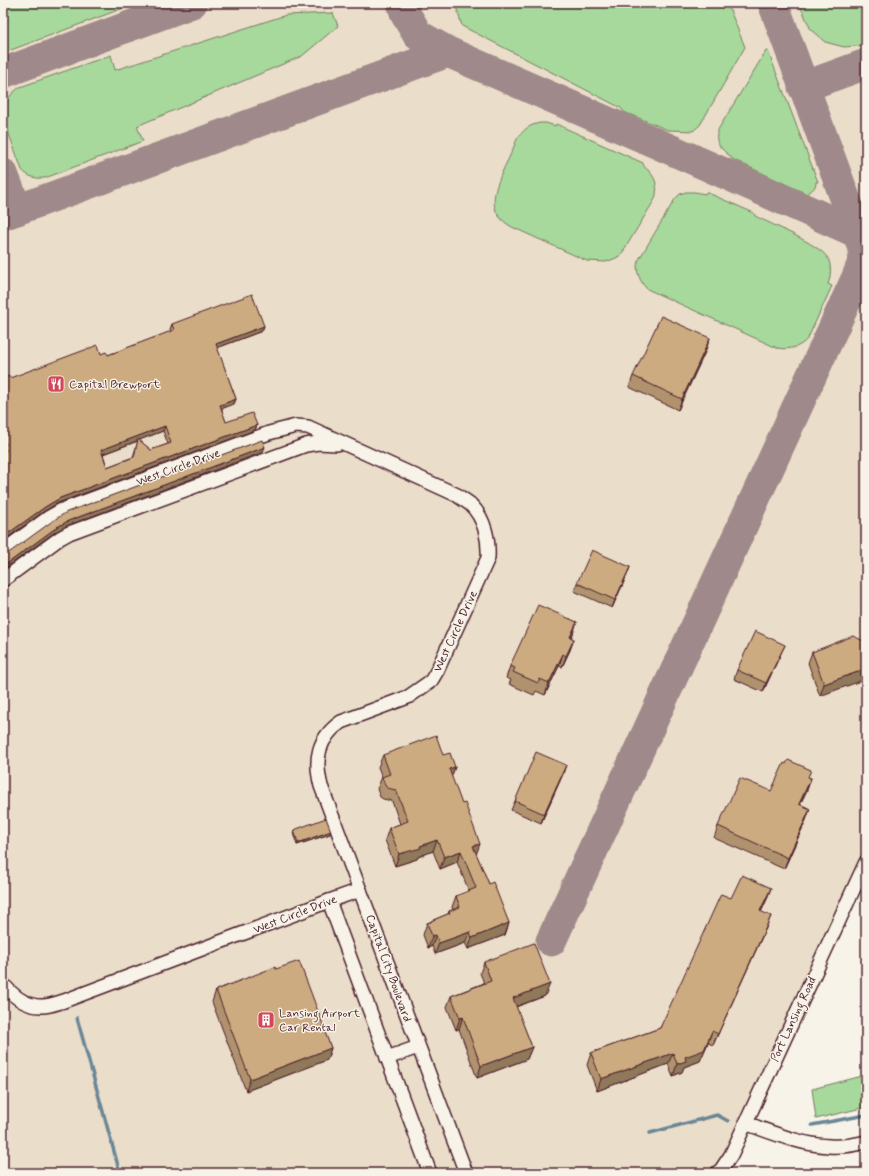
<svg xmlns="http://www.w3.org/2000/svg" width="869" height="1176" viewBox="0 0 869 1176" font-family="Mynerve,sans-serif">
	<style>
		.built { fill: #eaddc9 }
		.green { fill: #a6d99b; stroke: #787c63 }
		.lines { fill: none; stroke-linecap: round; stroke-linejoin: round }
		.stream { stroke: #6a8797; stroke-width: 3.5 }
		.taxiway { stroke: #a0898a; stroke-width: 31 }
		.street-casing { stroke: #4a1f2b; stroke-width: 16 }
		.street { stroke: #f7f3e8; stroke-width: 13 }
		.wall { fill: #b0936e; stroke: #4a1f2b; fill-rule: evenodd }
		.shaded-wall { fill: #90785a; stroke: #4a1f2b }
		.building { fill: #cdab80; stroke: #4a1f2b; fill-rule: evenodd }
		.labels { text-anchor: middle; stroke-width: 3; stroke-linejoin: round; paint-order: stroke }
		.poi-label { font-size: 12px; fill: #4a1f2b; stroke: #f7f3e8; text-anchor: start }
		.street-label { font-size: 12px; fill: #4a1f2b; stroke: #f7f3e8 }
	</style>
	<rect width="100%" height="100%" fill="#f7f3e8"/>
	<filter id="ink" filterUnits="userSpaceOnUse"><feTurbulence type="fractalNoise" baseFrequency=".025" numOctaves="2"/><feDisplacementMap in="SourceGraphic" scale="8" xChannelSelector="R" yChannelSelector="G"/><feConvolveMatrix kernelMatrix="1 2 1 2 8 2 1 2 1" color-interpolation-filters="sRGB"/></filter>
	<g filter="url(#ink)">
		<!-- built -->
		<polygon class="built" points="3,3 866,3 866,844 725,1151 718,1163 709,1170 704,1173 3,1173"/>
		<!-- green -->
		<g class="green">
			<polygon points="3,3 137,3 3,53"/>
			<polygon points="455,3 727,3 745,47 700,125 693,131 668,130 624,112 621,108 462,26"/>
			<polygon points="799,3 866,3 866,45 844,47 825,42 811,30"/>
			<path d="M333,13L338,26L302,56L137,126L143,141L45,178C36,179 28,177 22,170C18,159 14,148 10,137C2,116 0,101 20,87L111,55L115,70L286,15Z"/>
			<path d="M766,51H768L818,182H816C816,189 811,190 807,194L732,159V158C722,149 712,143 719,128Z"/>
			<path d="M540,123H546L555,126L556,124L643,163C644,168 646,168 649,171C657,180 658,188 655,199L621,255L616,258L606,262L587,261L512,227C485,212 494,191 504,168C509,158 513,149 517,139C523,130 529,125 540,123Z"/>
			<path d="M686,192H695L705,194L706,192L754,213L755,216C771,224 818,244 827,257C832,264 831,276 828,284L832,286L808,338C800,348 789,350 777,348L647,289C640,282 635,270 638,261L675,199L680,194Z"/>
			<polygon points="866,1075 866,1107 816,1119 812,1089"/>
		</g>
		<g class="lines">
			<!-- stream -->
			<g class="stream">
				<polyline points="77,1018 120,1173"/>
				<polyline points="812,1125 866,1115"/>
				<polyline points="650,1133 717,1115 728,1121"/>
			</g>
			<!-- taxiway -->
			<g class="taxiway">
				<polyline points="402,3 406,15 418,35 448,52 690,158 858,233 863,249 864,259 857,277 551,941"/>
				<polyline points="773,3 858,233 866,230"/>
				<polyline points="3,73 192,3"/>
				<polyline points="803,87 866,64"/>
				<polyline points="3,174 17,210"/>
				<polyline points="3,215 448,52"/>
			</g>
			<!-- street casing -->
			<g class="street-casing">
				<g id="street">
					<path d="M3,551L48,518L62,510L269,433L296,426L308,427L457,495C461,498 466,501 470,504C485,518 489,540 488,558L437,671L431,681L408,697L341,722C318,738 314,759 321,786L466,1173"/>
					<polyline points="3,580 60,538 69,533 306,445 318,443 337,444"/>
					<polyline points="329,901 430,1173"/>
					<path d="M3,984C13,996 27,1007 43,1006C50,1006 57,1003 64,1001L329,901L360,890"/>
					<polyline points="387,1058 418,1047"/>
					<path d="M745,1123C771,1132 801,1145 829,1146C841,1147 854,1145 866,1142"/>
					<polyline points="717,1173 721,1170 731,1155 866,862"/>
				</g>
			</g>
			<!-- street -->
			<use href="#street" class="street"/>
		</g>
		<!-- wall -->
		<g class="wall">
			<path d="M172,324L264,326L262,331L217,348L236,399L234,404L221,409L226,422L257,425L255,430L58,503L43,512L3,541V450L4,448L3,447V378H10L101,354L108,355L171,332L170,329ZM163,431L168,444L151,450L139,440ZM138,441L133,457L107,467L103,454Z"/>
			<polygon points="706,350 678,410 629,387 633,376"/>
			<polygon points="630,567 627,575 612,608 574,591 577,583"/>
			<polygon points="573,634 571,638 574,639 570,650 562,667 559,666 545,695 536,691 534,695 509,684 511,680 506,678 510,666"/>
			<polygon points="866,642 820,696 808,663 812,652"/>
			<polygon points="781,653 763,692 734,679 737,670"/>
			<polygon points="383,755 443,755 455,767 451,777 476,854 489,884 509,923 505,935 468,949 465,943 435,954 432,946 428,948 423,935 427,923 430,922 431,921 448,914 449,911 453,910 452,907 456,896 469,891 457,862 440,869 433,851 418,857 417,859 395,866 385,840 389,828 400,824 392,801 383,799 380,797 377,789 382,777 378,767"/>
			<polygon points="563,774 541,823 511,810 515,801"/>
			<polygon points="808,777 811,778 807,790 800,804 810,809 806,820 784,869 714,838 718,826 771,791"/>
			<polygon points="294,830 331,831 330,834 297,845 293,833"/>
			<polygon points="731,898 767,899 761,912 766,928 713,1045 708,1043 700,1061 684,1067 682,1072 673,1076 668,1064 597,1091 587,1065 591,1053 660,1028"/>
			<polygon points="484,962 545,996 516,1007 532,1047 527,1059 477,1078 459,1029 456,1030 447,1007 451,996 484,983 480,973"/>
			<polygon points="276,969 324,1027 323,1029 331,1048 327,1060 246,1091 212,1002 216,990"/>
		</g>
		<!-- shaded-wall -->
		<g class="shaded-wall">
			<polygon points="264,326 262,331 214,349 216,344"/>
			<polygon points="710,338 706,350 678,410 682,399"/>
			<polygon points="236,399 234,404 218,410 220,405"/>
			<polygon points="257,425 255,430 58,503 43,512 3,541 3,537 45,507 60,498"/>
			<polygon points="165,426 163,431 100,455 101,450"/>
			<polygon points="265,447 263,452 66,526 55,532 3,570 4,566 57,527 68,521"/>
			<polygon points="630,567 627,575 612,608 615,600"/>
			<polygon points="577,622 573,634 566,649 570,637"/>
			<polygon points="574,639 570,650 562,667 566,656"/>
			<polygon points="785,645 781,653 763,692 766,683"/>
			<polygon points="563,654 559,666 545,695 549,683"/>
			<polygon points="866,669 866,679 820,696 824,684"/>
			<polygon points="566,765 563,774 541,823 544,814"/>
			<polygon points="455,767 451,778 449,769"/>
			<polygon points="811,778 807,790 795,815 799,804"/>
			<polygon points="810,809 806,820 784,869 788,858"/>
			<polygon points="331,831 330,834 297,845 298,843"/>
			<polygon points="437,840 433,851 418,857 417,859 395,866 399,854"/>
			<polygon points="480,844 476,855 473,846"/>
			<polygon points="461,851 457,862 440,869 444,857"/>
			<polygon points="771,888 767,899 756,923 760,911"/>
			<polygon points="771,916 766,928 713,1045 718,1034"/>
			<polygon points="509,923 505,935 468,949 472,938"/>
			<polygon points="470,932 465,943 435,954 439,943"/>
			<polygon points="436,935 432,946 428,948 432,936"/>
			<polygon points="550,984 545,996 509,1009 513,998"/>
			<polygon points="463,1017 459,1029 456,1030 460,1018"/>
			<polygon points="712,1031 708,1043 700,1061 684,1067 682,1072 673,1076 677,1064"/>
			<polygon points="532,1047 527,1059 477,1078 481,1066"/>
			<polygon points="331,1048 327,1060 246,1091 250,1079"/>
			<polygon points="673,1053 668,1064 597,1091 601,1079"/>
		</g>
		<!-- building -->
		<g class="building">
			<path d="M252,294L264,326L216,344L236,399L220,405L226,422L252,413L257,425L60,498L45,507L3,537V452L6,451L4,446L6,445L3,437V378L10,376V378L98,345L101,354L106,352L108,355L174,330L172,324ZM165,426L171,443L151,450L138,439L134,457L107,467L101,450Z"/>
			<polygon points="661,316 710,338 682,399 633,376"/>
			<polygon points="262,440 265,447 68,521 57,527 4,566 3,565 3,553 6,554 10,552 54,520 67,512"/>
			<polygon points="592,550 630,567 615,600 577,583"/>
			<polygon points="538,605 577,622 570,637 574,639 566,656 563,654 549,683 540,679 538,683 513,672 515,668 510,666"/>
			<polygon points="755,631 785,645 766,683 737,670"/>
			<polygon points="853,636 866,642 866,669 824,684 812,652"/>
			<polygon points="436,735 443,755 450,753 455,767 449,769 462,804 465,803 480,844 473,846 489,884 493,882 509,923 472,938 470,932 439,943 436,935 432,936 427,923 431,922 431,921 450,913 449,911 460,907 456,896 476,888 461,851 444,857 437,840 420,846 421,848 399,854 389,828 408,821 396,790 387,788 385,785 382,777 390,774 383,755"/>
			<polygon points="536,752 566,765 544,814 515,801"/>
			<polygon points="788,760 811,770 808,777 811,778 799,804 810,809 788,858 718,826 740,778 771,791 784,763 786,764"/>
			<polygon points="326,818 331,831 298,843 294,830"/>
			<polygon points="742,875 771,888 760,911 771,916 718,1034 712,1031 704,1050 685,1057 686,1061 677,1064 673,1053 601,1079 591,1053 660,1028 721,894 731,898"/>
			<polygon points="534,943 550,984 513,998 532,1047 481,1066 463,1017 460,1018 451,996 491,981 484,962"/>
			<polygon points="299,961 324,1027 323,1027 331,1048 250,1079 216,990 275,967 276,969"/>
		</g>
	</g>
	<!-- icons -->
	<defs>
		<g id="restaurant-square" transform="scale(0.9)"><rect x="-9" y="-9" width="18" height="18" rx="4" fill="#d1495b" stroke="#f7f3e8"/><path d="M-5-6h1v4h1v-4h1v4h1v-4h1v5L-1.5 .5V6h-2V.5L-5-1ZM5-6V6H3V1.5H1.5Q1.5-4 5-6Z" fill="#fff"/></g>
		<g id="building-square" transform="scale(0.9)"><rect x="-9" y="-9" width="18" height="18" rx="4" fill="#d1495b" stroke="#f7f3e8"/><path d="M-4-6H4V6H1V3H-1V6H-4ZM-2.5-4.3h1.7v1.8h-1.7ZM.8-4.3h1.7v1.8H.8ZM-2.5-1h1.7V.8h-1.7ZM.8-1h1.7V.8H.8Z" fill="#fff"/></g>
	</defs>
	<g fill-rule="evenodd">
		<use href="#restaurant-square" x="56" y="384"/>
		<use href="#building-square" x="266" y="1020"/>
	</g>
	<g class="labels">
		<!-- poi labels -->
		<g class="poi-label">
			<text x="69" y="388">Capital Brewport</text>
			<text x="279" y="1017">Lansing Airport<tspan x="279" dy="14">Car Rental</tspan></text>
		</g>
		<!-- street labels -->
		<g class="street-label">
			<text transform="translate(178 467) rotate(-20)" y="4">West Circle Drive</text>
			<text transform="translate(455 631) rotate(-65)" y="4">West Circle Drive</text>
			<text transform="translate(295 914) rotate(-21)" y="4">West Circle Drive</text>
			<text transform="translate(389 968) rotate(70)" y="4">Capital City Boulevard</text>
			<text transform="translate(793 1019) rotate(-65)" y="4">Port Lansing Road</text>
		</g>
	</g>
	<!-- margin -->
	<rect width="869" height="1176" fill="none" stroke="#f7f3e8" stroke-width="16"/>
	<rect x="8" y="8" width="853" height="1160" fill="none" stroke="#4a1f2b" stroke-width="1.5" filter="url(#ink)"/>
</svg>
